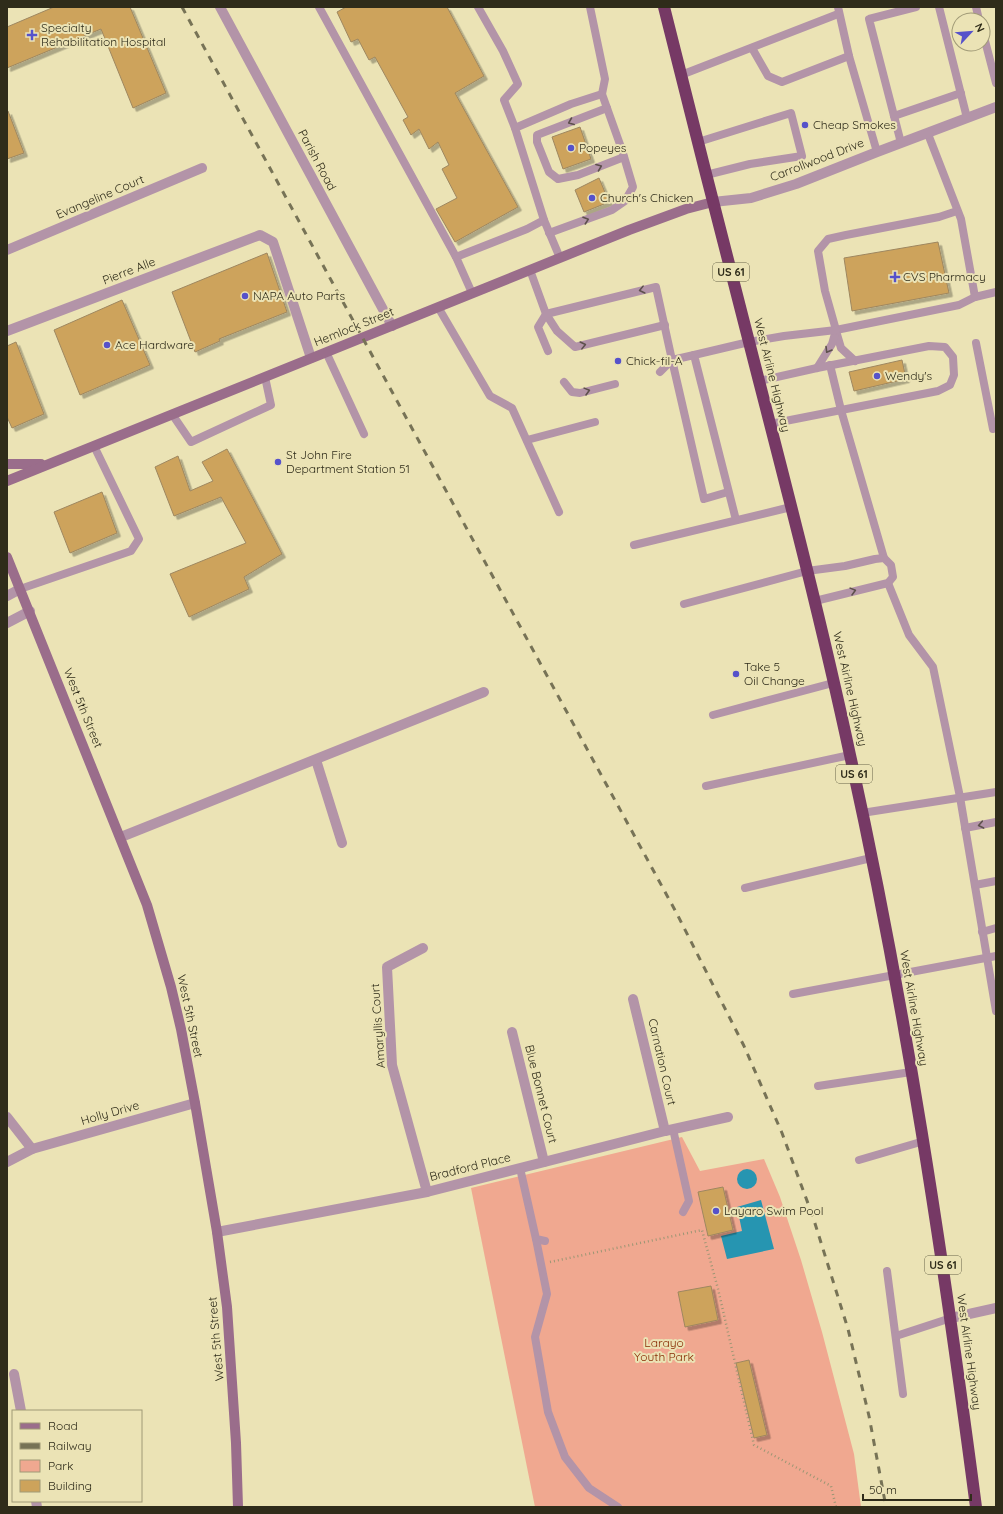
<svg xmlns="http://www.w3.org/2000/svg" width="1003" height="1514" viewBox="0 0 1003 1514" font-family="Quicksand,sans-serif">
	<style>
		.green { fill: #f0a890 }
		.water { fill: #2695b1 }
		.building { fill: #cda35b; stroke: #9e8760; filter: url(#shadow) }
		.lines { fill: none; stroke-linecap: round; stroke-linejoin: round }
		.path { stroke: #9c9674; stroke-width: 2.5; stroke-dasharray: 1 3; stroke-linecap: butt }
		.lane { stroke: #b394a8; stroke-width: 8 }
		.street { stroke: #b394a8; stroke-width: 10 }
		.secondary { stroke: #9a6d8b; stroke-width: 10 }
		.highway { stroke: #763965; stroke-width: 12 }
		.rail { stroke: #777356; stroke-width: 3; stroke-dasharray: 7 7; stroke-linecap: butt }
		.oneway { stroke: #5d504c }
		.poi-dot { fill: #5652ca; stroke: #ebe3b5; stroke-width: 1.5 }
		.labels { text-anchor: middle; stroke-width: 4; stroke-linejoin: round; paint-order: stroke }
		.shield { fill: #ebe3b5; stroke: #676348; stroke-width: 1 }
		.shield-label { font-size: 11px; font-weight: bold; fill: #2f2c1a }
		.poi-label { font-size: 12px; fill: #2f2c1a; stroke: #ebe3b5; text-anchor: start }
		.street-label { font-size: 12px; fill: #2f2c1a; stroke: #ebe3b5 }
		.park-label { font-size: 12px; fill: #892d05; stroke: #ebe3b5 }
	</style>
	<defs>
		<filter id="shadow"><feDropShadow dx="3.5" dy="3.5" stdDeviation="0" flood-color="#0004"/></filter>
	</defs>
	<rect width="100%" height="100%" fill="#ebe3b5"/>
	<!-- green -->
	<polygon class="green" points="682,1137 700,1171 764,1159 780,1197 801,1260 822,1332 854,1454 861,1507 535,1507 471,1188"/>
	<!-- water -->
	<g class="water">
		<circle cx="747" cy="1179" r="10"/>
		<polygon points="761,1200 774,1249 727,1259 721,1236 742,1231 737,1207"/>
	</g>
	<!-- building -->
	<g class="building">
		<polygon points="54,7 130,7 166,93 133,108 101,29 7,68 7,27"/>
		<polygon points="346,7 447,7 484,76 455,93 518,207 455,242 436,209 457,198 442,169 449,165 438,142 429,149 419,129 411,135 403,120 408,117 375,57 369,60 358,39 351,42 337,12"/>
		<polygon points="8,111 24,153 7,159 7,112"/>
		<polygon points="580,127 591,159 563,169 552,137"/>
		<polygon points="599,178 609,202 584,212 575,190"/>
		<polygon points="938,242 949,293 852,311 844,258"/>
		<polygon points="267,253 287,312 219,339 220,341 195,352 172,292"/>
		<polygon points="122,300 150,365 80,395 54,330"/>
		<polygon points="16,342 44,414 12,428 7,417 7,346"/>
		<polygon points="902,360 906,379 854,391 849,372"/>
		<polygon points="227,449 282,554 244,577 249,589 189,617 170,574 246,543 221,497 174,516 155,467 178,456 190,491 213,481 202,462"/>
		<polygon points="102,492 117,533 70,553 54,512"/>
		<polygon points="723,1187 733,1230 708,1236 698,1192"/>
		<polygon points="711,1286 718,1320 685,1327 678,1292"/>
		<polygon points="749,1360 767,1435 754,1438 736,1363"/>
	</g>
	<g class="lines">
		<!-- path -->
		<polyline class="path" points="550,1262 702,1230 718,1289 754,1445 831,1486 836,1507"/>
		<!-- lane -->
		<g class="lane">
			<polyline points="319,7 456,257 472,293"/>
			<polyline points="478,7 503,51 518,84 504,100 515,128"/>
			<polyline points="838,7 849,56 877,152"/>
			<polyline points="939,7 967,118"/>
			<polyline points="976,7 979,20"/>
			<polyline points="983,33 996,83"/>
			<polyline points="752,48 768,76 782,82 849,56"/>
			<polyline points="681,75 838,14"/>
			<polyline points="607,108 537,135 537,142 549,172 558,179 578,175 624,157"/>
			<polyline points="894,116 961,93"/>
			<polyline points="928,134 961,219 975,297"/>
			<polyline points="698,142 791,113 802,156 750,164 706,175"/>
			<polyline points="901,143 869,19 916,7"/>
			<polyline points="957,211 939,217 846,235 828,239 818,251 825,291 836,330 959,305 975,297 996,292"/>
			<polyline points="544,220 560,258"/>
			<polyline points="549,233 612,210 625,201 633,187 622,150 602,94"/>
			<polyline points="456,257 527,229 544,220 515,128 571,104 602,94 605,79 590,7"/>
			<polyline points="530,270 546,314 557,331 575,347 665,325"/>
			<polyline points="438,307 490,396 512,408 559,512"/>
			<polyline points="836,331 841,348 855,361"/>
			<polyline points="976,343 993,429"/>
			<polyline points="548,351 538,327 546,314 656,287 672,360 694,355"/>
			<polyline points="326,352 364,434"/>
			<polyline points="672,360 704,499 728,492"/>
			<polyline points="830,365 841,410 884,558"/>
			<polyline points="817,368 832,344 836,330"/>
			<polyline points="660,372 672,360"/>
			<polyline points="759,381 817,368 929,346 945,347 953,357 954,375 950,385 938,391 770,424"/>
			<polyline points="564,382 572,392 580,393 615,384"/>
			<polyline points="172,414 191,442 271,405 265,377"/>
			<polyline points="527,440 595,422"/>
			<polyline points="736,520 694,355 749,342 784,336 836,330"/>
			<polyline points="634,545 791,507"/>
			<polyline points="888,583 909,635 933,667 960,797 996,1011"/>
			<polyline points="20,589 131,551 139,539 94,446"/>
			<polyline points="684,604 807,571 845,566 875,559 884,558 891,565 893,577 888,583 815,601"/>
			<polyline points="713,715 833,683"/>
			<polyline points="706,786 850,755"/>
			<polyline points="862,813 996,792"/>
			<polyline points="965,828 996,822"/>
			<polyline points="975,885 996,881"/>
			<polyline points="745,888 871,858"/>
			<polyline points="982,932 996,928"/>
			<polyline points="793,994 996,956"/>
			<polyline points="818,1086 911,1072"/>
			<polyline points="673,1129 689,1201 683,1212"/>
			<polyline points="859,1160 924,1141"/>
			<polyline points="520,1168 536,1239 545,1241"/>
			<polyline points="536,1239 547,1294 535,1337 548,1412 565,1457 589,1488 618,1507"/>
			<polyline points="887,1271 903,1394"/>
			<polyline points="896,1336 951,1318"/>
		</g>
		<!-- street -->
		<g class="street">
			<polyline points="220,7 392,326"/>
			<polyline points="713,202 751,198 796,184 877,152 996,107"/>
			<polyline points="7,250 202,168"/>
			<polyline points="7,331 260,235 273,242 311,358"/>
			<polyline points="7,596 20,589"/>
			<polyline points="7,623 30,611"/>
			<polyline points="316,760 342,843"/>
			<polyline points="121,837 484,692"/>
			<polyline points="423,948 387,967 392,1065 427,1192"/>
			<polyline points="633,999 665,1131"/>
			<polyline points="512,1032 544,1162"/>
			<polyline points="7,1117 32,1149"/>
			<polyline points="7,1162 32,1149 195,1103"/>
			<polyline points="217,1232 427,1192 665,1131 728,1117"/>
			<polyline points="951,1318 996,1308"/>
			<polyline points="14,1374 21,1411"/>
			<polyline points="36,1501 37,1507"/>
		</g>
		<!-- secondary -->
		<g class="secondary">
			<polyline points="7,464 41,464"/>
			<polyline points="7,481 629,230 686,209 713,202"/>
			<polyline points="7,557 147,905 171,987 181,1029 195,1103 217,1232 227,1307 236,1443 238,1507"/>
		</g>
		<!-- highway -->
		<path class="highway" d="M664,7C695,132 727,256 759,381C791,505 823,629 850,755C905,1003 943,1255 976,1507"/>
		<!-- rail -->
		<polyline class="rail" points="182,7 676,912 744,1046 782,1133 813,1217 848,1329 869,1416 886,1507"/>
	</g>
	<!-- one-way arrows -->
	<defs><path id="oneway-chevron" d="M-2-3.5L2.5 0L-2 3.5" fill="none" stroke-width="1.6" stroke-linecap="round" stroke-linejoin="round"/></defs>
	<g class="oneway">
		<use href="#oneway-chevron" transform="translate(571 122) rotate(158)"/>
		<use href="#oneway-chevron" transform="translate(599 167) rotate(-21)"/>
		<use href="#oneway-chevron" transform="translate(586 220) rotate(-19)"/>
		<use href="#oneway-chevron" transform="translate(642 290) rotate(166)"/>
		<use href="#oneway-chevron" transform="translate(583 345) rotate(-14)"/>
		<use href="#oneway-chevron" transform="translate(828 350) rotate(121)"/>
		<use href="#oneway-chevron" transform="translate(587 391) rotate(-15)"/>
		<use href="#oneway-chevron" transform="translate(853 591) rotate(-15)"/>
		<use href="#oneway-chevron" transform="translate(981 825) rotate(169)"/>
	</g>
	<!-- markers -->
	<g class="poi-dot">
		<path d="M30 29h4v4h4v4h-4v4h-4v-4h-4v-4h4z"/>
		<circle cx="805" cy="125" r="4"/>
		<circle cx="571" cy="148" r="4"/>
		<circle cx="592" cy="198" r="4"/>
		<path d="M893 271h4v4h4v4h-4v4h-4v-4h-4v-4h4z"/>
		<circle cx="245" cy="296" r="4"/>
		<circle cx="107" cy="345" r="4"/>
		<circle cx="618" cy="361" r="4"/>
		<circle cx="877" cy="376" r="4"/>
		<circle cx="278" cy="462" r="4"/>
		<circle cx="736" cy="674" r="4"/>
		<circle cx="716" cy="1211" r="4"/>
	</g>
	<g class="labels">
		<!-- shield labels -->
		<g class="shield">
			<rect x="713" y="263" width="36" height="18" rx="3"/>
			<rect x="836" y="765" width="36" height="18" rx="3"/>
			<rect x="925" y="1256" width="36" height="18" rx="3"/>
		</g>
		<g class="shield-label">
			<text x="731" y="276">US 61</text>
			<text x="854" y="778">US 61</text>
			<text x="943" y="1269">US 61</text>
		</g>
		<!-- poi labels -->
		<g class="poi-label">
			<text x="41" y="32">Specialty<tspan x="41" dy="14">Rehabilitation Hospital</tspan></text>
			<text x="813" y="129">Cheap Smokes</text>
			<text x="579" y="152">Popeyes</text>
			<text x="600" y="202">Church's Chicken</text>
			<text x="903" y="281">CVS Pharmacy</text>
			<text x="253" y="300">NAPA Auto Parts</text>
			<text x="115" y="349">Ace Hardware</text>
			<text x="626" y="365">Chick-fil-A</text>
			<text x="885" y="380">Wendy's</text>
			<text x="286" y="459">St John Fire<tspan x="286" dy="14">Department Station 51</tspan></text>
			<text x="744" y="671">Take 5<tspan x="744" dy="14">Oil Change</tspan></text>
			<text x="724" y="1215">Layaro Swim Pool</text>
		</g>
		<!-- street labels -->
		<g class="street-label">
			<text transform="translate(317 160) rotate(62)" y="4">Parish Road</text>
			<text transform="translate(817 160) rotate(-21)" y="4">Carrollwood Drive</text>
			<text transform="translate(100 197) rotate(-23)" y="4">Evangeline Court</text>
			<text transform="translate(129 271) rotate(-21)" y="4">Pierre Alle</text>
			<text transform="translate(354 327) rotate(-22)" y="4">Hemlock Street</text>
			<text transform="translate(772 375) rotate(76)" y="4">West Airline Highway</text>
			<text transform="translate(850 689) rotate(77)" y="4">West Airline Highway</text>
			<text transform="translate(83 708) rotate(68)" y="4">West 5th Street</text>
			<text transform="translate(914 1008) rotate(80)" y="4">West Airline Highway</text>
			<text transform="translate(190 1016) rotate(78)" y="4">West 5th Street</text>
			<text transform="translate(378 1026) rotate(-94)" y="4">Amaryllis Court</text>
			<text transform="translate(662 1062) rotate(77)" y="4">Carnation Court</text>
			<text transform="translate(541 1094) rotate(76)" y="4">Blue Bonnet Court</text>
			<text transform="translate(110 1113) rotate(-16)" y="4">Holly Drive</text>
			<text transform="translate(470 1167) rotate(-14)" y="4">Bradford Place</text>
			<text transform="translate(216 1339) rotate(-95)" y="4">West 5th Street</text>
			<text transform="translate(969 1352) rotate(82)" y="4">West Airline Highway</text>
		</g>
		<!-- park labels -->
		<g class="park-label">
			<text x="664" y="1347">Larayo<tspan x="664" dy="14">Youth Park</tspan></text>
		</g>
	</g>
	<!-- border -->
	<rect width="1003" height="1514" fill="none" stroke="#2f2c1a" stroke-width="16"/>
	<!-- legend -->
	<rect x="12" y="1410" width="130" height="92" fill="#ebe3b5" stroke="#a09a77"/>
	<rect x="20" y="1423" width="20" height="6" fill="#9a6d8b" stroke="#a09a77"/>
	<text x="48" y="1430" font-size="12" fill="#2f2c1a">Road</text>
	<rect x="20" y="1443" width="20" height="6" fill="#777356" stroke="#a09a77"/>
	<text x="48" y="1450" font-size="12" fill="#2f2c1a">Railway</text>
	<rect x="20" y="1460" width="20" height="12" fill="#f0a890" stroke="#a09a77"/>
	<text x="48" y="1470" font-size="12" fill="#2f2c1a">Park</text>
	<rect x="20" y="1480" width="20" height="12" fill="#cda35b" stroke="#a09a77"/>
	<text x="48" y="1490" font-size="12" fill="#2f2c1a">Building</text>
	<!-- north arrow -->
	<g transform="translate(971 32) rotate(64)"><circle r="19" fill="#ebe3b5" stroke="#a09a77"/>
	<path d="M0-3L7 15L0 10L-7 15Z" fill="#5652ca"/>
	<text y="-6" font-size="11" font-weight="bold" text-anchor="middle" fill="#2f2c1a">N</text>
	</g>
	<!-- scale -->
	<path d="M863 1494v6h108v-6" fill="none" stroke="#2f2c1a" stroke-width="2"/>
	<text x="869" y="1494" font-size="12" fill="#2f2c1a" stroke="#ebe3b5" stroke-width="3" paint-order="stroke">50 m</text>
</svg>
